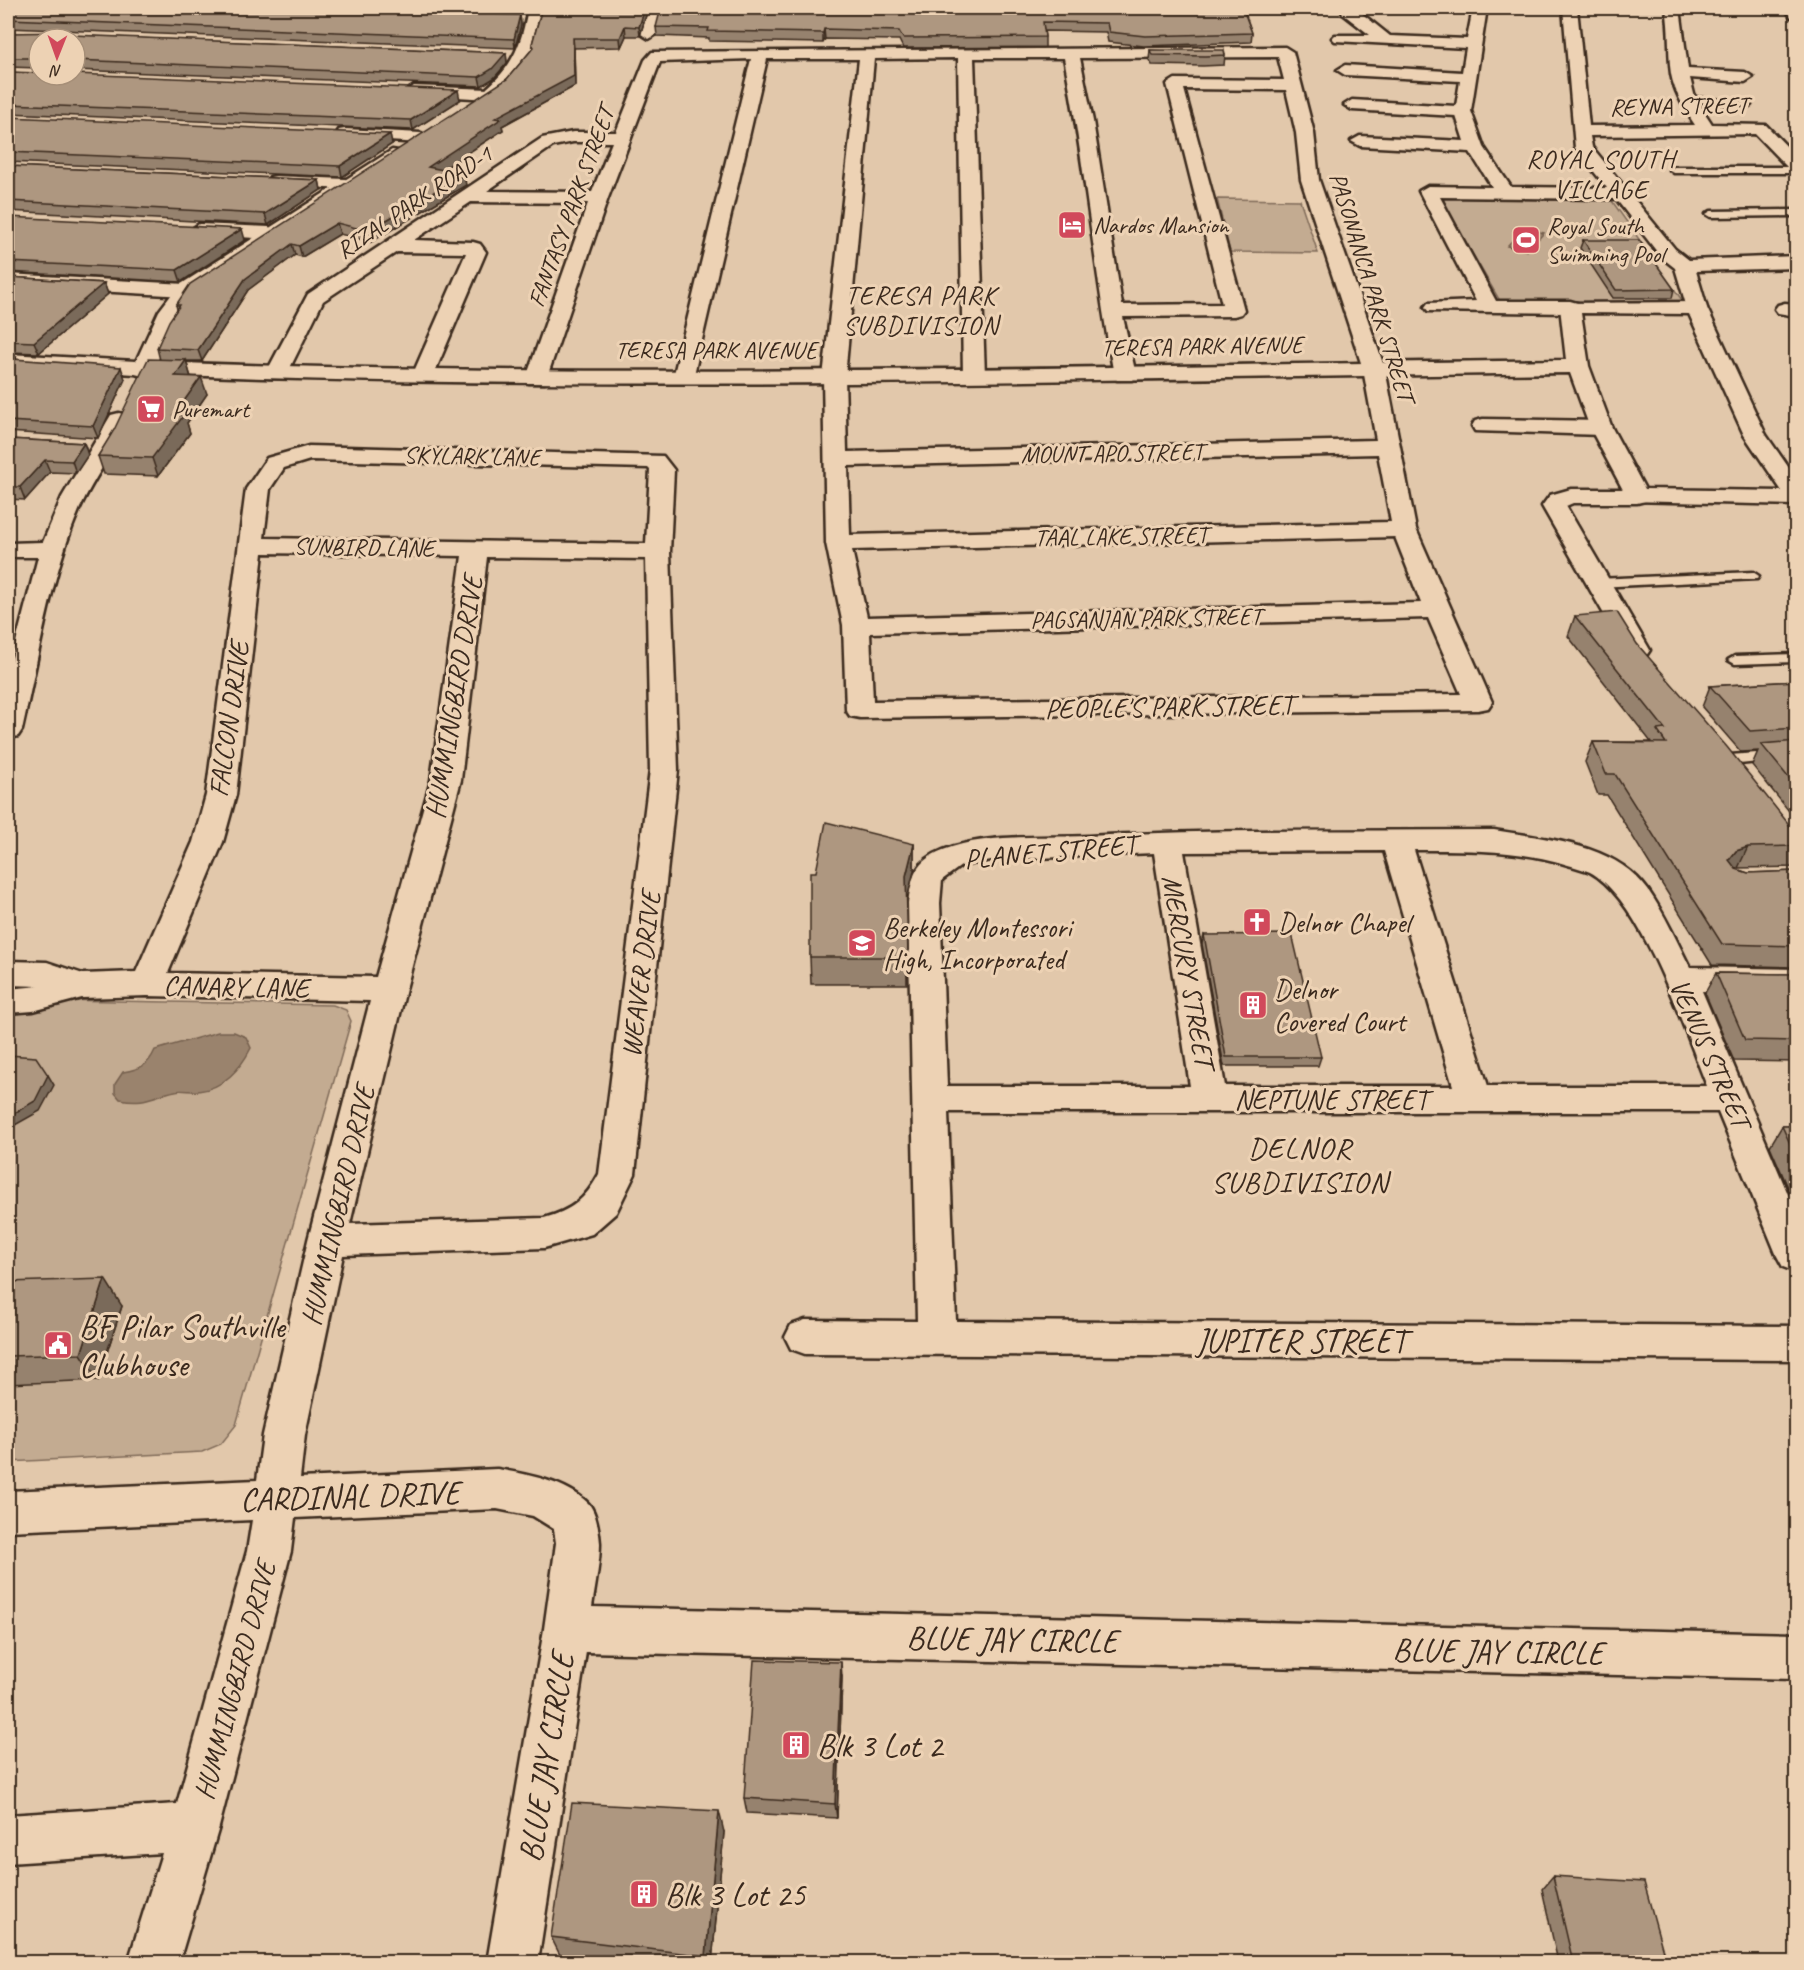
<svg xmlns="http://www.w3.org/2000/svg" width="1804" height="1970" viewBox="0 0 1804 1970" font-family="Caveat,sans-serif">
	<style>
		.green { fill: #c3ab91; stroke: #7f6a58; stroke-width: 1.5 }
		.water { fill: #9a836d; stroke: #745f4d; stroke-width: 1.5 }
		.lines { fill: none; stroke-linecap: round; stroke-linejoin: round }
		.lane-casing { stroke: #3b2a1e; stroke-width: 5 }
		.street-casing { stroke: #3b2a1e; stroke-width: 5 }
		.secondary-casing { stroke: #3b2a1e; stroke-width: 5 }
		.lane { fill: #edd2b4; fill-rule: evenodd }
		.street { fill: #edd2b4; fill-rule: evenodd }
		.secondary { fill: #edd2b4; fill-rule: evenodd }
		.wall { fill: #96826e; stroke: #3b2a1e; stroke-width: 1.5 }
		.shaded-wall { fill: #7a6a5a; stroke: #3b2a1e; stroke-width: 1.5 }
		.building { fill: #ae9780; stroke: #3b2a1e; stroke-width: 1.5 }
		.labels { text-anchor: middle; stroke-width: 6; stroke-linejoin: round; paint-order: stroke }
		.far-street-label { font-size: 24px; fill: #3b2a1e; stroke: #edd2b4 }
		.far-poi-label { font-size: 24px; fill: #3b2a1e; stroke: #edd2b4; text-anchor: start }
		.far-neighbourhood-label { font-size: 26px; letter-spacing: 1.5px; fill: #3b2a1e; stroke: #edd2b4 }
		.street-label { font-size: 28px; fill: #3b2a1e; stroke: #edd2b4 }
		.poi-label { font-size: 28px; fill: #3b2a1e; stroke: #edd2b4; text-anchor: start }
		.neighbourhood-label { font-size: 30px; letter-spacing: 1.5px; fill: #3b2a1e; stroke: #edd2b4 }
		.near-poi-label { font-size: 33px; fill: #3b2a1e; stroke: #edd2b4; text-anchor: start }
		.near-street-label { font-size: 33px; fill: #3b2a1e; stroke: #edd2b4 }
	</style>
	<rect width="100%" height="100%" fill="#e2c8ab"/>
	<filter id="ink" filterUnits="userSpaceOnUse"><feTurbulence type="fractalNoise" baseFrequency=".0167" numOctaves="2"/><feDisplacementMap in="SourceGraphic" scale="12" xChannelSelector="R" yChannelSelector="G"/><feConvolveMatrix kernelMatrix="1 2 1 2 8 2 1 2 1" color-interpolation-filters="sRGB"/></filter>
	<g filter="url(#ink)">
		<!-- green -->
		<g class="green">
			<polygon points="1440,198 1612,201 1684,303 1500,301"/>
			<polygon points="1217,199 1300,200 1318,253 1230,252"/>
			<polygon points="58,1000 333,1005 346,1010 351,1021 236,1425 221,1444 202,1452 8,1462 8,1011"/>
		</g>
		<!-- water -->
		<g class="water">
			<polygon points="1524,228 1544,233 1527,251 1507,246"/>
			<path d="M218,1032H234L246,1037L251,1048C241,1068 223,1089 198,1091C191,1092 182,1089 175,1091C152,1096 145,1104 120,1099L115,1093V1084L123,1072C140,1069 148,1066 155,1050Z"/>
		</g>
		<g class="lines">
			<!-- lane casing -->
			<g class="lane-casing">
				<g id="lane">
					<polygon points="1683,96 1747,103 1751,105 1747,107 1686,100"/>
					<polygon points="1796,167 1796,173 1674,173 1670,170 1674,167"/>
					<polygon points="1796,210 1796,216 1711,217 1706,214 1711,211"/>
					<polygon points="1753,572 1759,576 1757,579 1597,587 1591,583 1597,579"/>
					<polygon points="1796,654 1796,662 1735,664 1728,660 1735,656"/>
					<polygon points="1796,750 1796,758 1730,765 1723,760 1730,755"/>
				</g>
			</g>
			<!-- street casing -->
			<g class="street-casing">
				<g id="street">
					<polygon points="649,8 663,8 657,34 649,39 641,34"/>
					<path d="M1341,8H1355L1390,36L1467,39L1473,8H1487L1471,111L1484,147L1511,187L1607,188L1575,148L1563,8H1577L1589,126L1695,125C1685,110 1674,91 1671,74C1668,53 1670,30 1666,8H1680L1688,69L1745,72L1753,77L1745,82L1690,78L1695,98L1712,124L1766,125L1796,156V171L1790,170L1755,134L1590,136L1592,147L1675,249L1689,260L1796,256V268L1696,271L1707,308L1704,312H1690L1687,308L1675,268L1661,257L1616,199L1440,197L1496,301H1570L1577,303L1580,307L1577,311L1570,313L1428,311L1425,307L1428,303L1476,301L1419,191L1428,186L1492,187L1470,152L1360,146L1351,141L1360,136L1464,141L1456,116L1352,110L1344,105L1352,100L1456,106L1460,81L1345,75L1337,70L1345,65L1462,72L1466,48L1335,41L1332,38L1335,35H1370L1343,14Z"/>
					<polygon points="1785,8 1796,8 1796,18 1791,17"/>
					<path d="M1285,47L1293,52L1314,133L1319,180L1385,369L1416,529L1492,702L1488,708L1478,710L860,718L850,716L846,710L843,625L826,543L823,377L859,59H767L692,383H676L673,378L751,59L660,62L608,198L545,383H529L526,378L588,203L471,202L414,240L473,242L480,244L486,252L431,381H415L412,376L466,253L397,252L323,301L285,378H269L266,373L308,294L542,138L573,132H616L645,60L652,52ZM1278,57L1284,80L1175,79L1167,84L1222,304L1122,305L1093,121L1080,58ZM958,58L963,376L966,381H982L985,376L974,58H1064C1085,163 1094,270 1114,375L1117,380H1133L1136,375L1123,317L1234,316L1241,314L1244,310L1184,89L1286,90L1296,133L1301,180L1363,369L1376,440L847,452L845,377L874,59ZM573,142H612L592,192L487,191L553,146ZM1378,454L1391,522L850,535L848,466ZM1395,537L1421,603L867,617L852,550ZM1428,618L1461,694L873,701L870,633Z"/>
					<polygon points="414,86 489,89 497,94 489,99 408,94 406,91"/>
					<polygon points="345,129 421,133 430,138 421,143 339,138 336,134 339,130"/>
					<polygon points="276,176 345,179 354,184 345,189 270,185 267,181 270,177"/>
					<polygon points="199,224 269,227 278,233 269,239 192,234 190,230"/>
					<polygon points="8,274 185,284 192,286 195,290 192,294 185,296 8,286"/>
					<polygon points="1785,303 1796,304 1796,316 1778,313 1775,309 1778,305"/>
					<path d="M119,413L127,415L130,420C115,450 94,477 80,508C50,577 39,656 22,730L18,736L8,739V673L38,557H8V543L43,542L62,497L111,415Z"/>
					<polygon points="1483,419 1601,421 1609,423 1612,428 1609,433 1601,435 1475,431 1472,426 1475,421"/>
					<path d="M309,446L663,456L674,470L670,552L678,770L635,1174L616,1213L592,1234L544,1248L343,1255L305,1435L300,1478L497,1469C526,1474 566,1481 588,1503C596,1511 599,1531 600,1543C600,1563 595,1587 592,1607L1796,1634V1679L586,1652L538,1962H487L544,1629L556,1543L554,1529L533,1516L497,1509L295,1518L291,1551L219,1827L179,1962H128L162,1853L8,1863V1815L177,1804L247,1551L252,1520L8,1531V1491L257,1480L263,1435L308,1240L370,1001L147,996L82,998L33,1011L8,1013V989L39,986L8,985V961L47,962L83,974L136,972L193,842L206,795L246,489L267,458ZM310,460L648,468L650,470L646,544L264,538L270,489L284,468ZM263,553L462,556L431,780L376,977L168,973L223,842L236,795ZM487,557L646,559L650,770L599,1174C585,1200 572,1210 544,1218L350,1224L406,989L461,780Z"/>
					<polygon points="1571,489 1637,489 1645,491 1649,496 1645,501 1637,503 1573,503 1566,506 1650,650 1646,656 1637,658 1628,656 1542,506 1550,495"/>
					<path d="M1494,830C1546,839 1615,843 1648,890C1665,914 1677,942 1690,967L1796,969V993L1702,991L1796,1213V1272L1783,1267L1777,1256L1718,1112H948L956,1321L1796,1326V1360L805,1354L791,1349L785,1337L791,1325L805,1320L917,1321L908,903C912,876 915,861 943,850C987,833 1041,838 1088,836C1223,829 1359,831 1494,830ZM1414,850C1467,850 1517,849 1568,865C1575,867 1583,869 1590,872C1643,901 1684,1030 1707,1086H1488ZM1384,851L1453,1086H1225L1184,852ZM1154,853L1190,1086H947L940,903L942,880L961,866L991,860Z"/>
				</g>
			</g>
			<!-- secondary casing -->
			<g class="secondary-casing">
				<g id="secondary">
					<path d="M528,8H542C537,45 527,70 499,94H487L485,91L487,88C514,65 522,42 528,8Z"/>
					<path d="M392,150L398,151L401,155L398,159L192,294L179,312L157,362C627,380 1097,366 1566,360L1560,307L1563,303L1697,302L1704,304L1707,308L1766,435L1796,478V505L1629,501L1590,428L1570,373C1097,379 624,393 151,374L143,376L135,374L8,366V354L136,361L159,311L178,286ZM1581,313L1689,314L1744,435L1782,491L1645,489L1612,428L1589,366Z"/>
				</g>
			</g>
			<!-- lane -->
			<use href="#lane" class="lane"/>
			<!-- street -->
			<use href="#street" class="street"/>
			<!-- secondary -->
			<use href="#secondary" class="secondary"/>
		</g>
		<!-- wall -->
		<g class="wall">
			<polygon points="8,8 520,15 521,25 515,48 8,28"/>
			<polygon points="393,8 527,8 525,12"/>
			<polygon points="542,8 648,8 640,36 626,36 621,47 574,48 575,86 502,126 503,130 442,170 466,185 371,242 340,234 302,257 295,255 248,290 202,361 186,361 191,377 207,394 187,423 190,433 158,476 104,474 98,456 160,360 157,348 177,309 176,305 507,79 533,48 532,44"/>
			<polygon points="1240,8 1289,8 1288,14 1248,14 1244,10 1252,33 1251,42 1144,46 1108,42 1106,32 1044,31 1045,37 1045,47 903,48 899,40 825,39 823,43 709,41 709,38 657,36 656,27 853,9 1241,9"/>
			<polygon points="8,33 506,53 507,63 494,78 481,86 75,70 75,39 39,39 39,68 8,67"/>
			<polygon points="1150,50 1225,55 1224,65 1203,66 1152,65 1149,60"/>
			<polygon points="8,72 460,100 413,130 8,113"/>
			<polygon points="8,117 392,144 342,177 8,162"/>
			<polygon points="8,166 319,180 321,190 268,225 8,211"/>
			<polygon points="8,217 245,240 181,282 8,272"/>
			<polygon points="1583,240 1674,289 1672,298 1613,298 1580,248"/>
			<polygon points="8,277 104,283 108,294 39,353 8,352"/>
			<polygon points="8,357 16,357 17,360 125,379 98,438 8,432"/>
			<polygon points="8,439 84,443 88,455 76,473 50,472 25,500 8,499"/>
			<polygon points="1575,616 1637,644 1795,832 1797,833 1797,867 1738,868 1736,869 1748,873 1797,871 1797,967 1712,965 1607,795 1598,795 1585,762 1593,742 1651,742 1568,636"/>
			<polygon points="1797,681 1797,821 1752,765 1758,751 1741,752 1702,707 1710,686"/>
			<polygon points="914,844 914,871 906,901 907,984 811,984 810,957 816,872"/>
			<polygon points="1204,935 1321,1057 1318,1066 1224,1066 1202,944"/>
			<polygon points="1716,973 1797,974 1797,1062 1734,1061 1705,993"/>
			<polygon points="1782,1126 1797,1126 1797,1208 1770,1146"/>
			<polygon points="8,1282 122,1306 98,1380 8,1384"/>
			<polygon points="842,1677 837,1818 747,1813 744,1798"/>
			<polygon points="724,1832 712,1962 619,1962 560,1955 551,1937"/>
			<polygon points="1553,1876 1666,1962 1558,1962 1542,1889"/>
		</g>
		<!-- shaded-wall -->
		<g class="shaded-wall">
			<polygon points="645,8 648,8 640,36 639,27"/>
			<polygon points="520,15 521,25 515,48 514,39"/>
			<polygon points="625,26 626,36 621,47 620,38"/>
			<polygon points="824,29 825,39 823,43 823,33"/>
			<polygon points="573,38 574,48 575,86 502,126 503,130 430,178 428,167 495,118"/>
			<polygon points="506,53 507,63 494,78 481,86 479,77"/>
			<polygon points="458,90 460,100 413,130 411,120"/>
			<polygon points="390,134 392,144 342,177 340,166"/>
			<polygon points="464,174 466,185 371,242 368,231"/>
			<polygon points="319,180 321,190 268,225 265,214"/>
			<polygon points="337,223 340,234 302,257 299,246"/>
			<polygon points="242,229 245,240 181,282 177,270"/>
			<polygon points="292,244 295,255 248,290 202,361 198,350 245,279"/>
			<polygon points="104,283 108,294 39,353 34,342"/>
			<polygon points="186,360 191,378 175,376"/>
			<polygon points="121,367 125,379 98,438 93,426"/>
			<polygon points="201,377 207,394 187,423 190,433 158,476 152,458 174,415"/>
			<polygon points="84,443 88,455 76,473 72,461"/>
			<polygon points="45,460 50,472 25,500 20,487"/>
			<polygon points="914,844 914,871 906,903 906,876"/>
			<polygon points="1748,847 1738,868 1726,872 1729,860 1736,851"/>
			<polygon points="48,1075 54,1085 40,1111 8,1129 8,1117"/>
			<polygon points="105,1279 122,1306 98,1380 81,1354"/>
			<polygon points="841,1662 842,1677 837,1818 835,1804"/>
			<polygon points="719,1811 724,1832 712,1962 708,1962 706,1956"/>
		</g>
		<!-- building -->
		<g class="building">
			<polygon points="8,8 304,8 520,15 514,39 8,19"/>
			<polygon points="542,8 645,8 639,27 625,26 620,38 573,38 574,76 495,118 501,119 428,167 464,174 368,231 337,223 299,246 292,244 245,279 198,350 157,348 169,321 180,305 176,305 190,284 507,79 534,47 532,44"/>
			<polygon points="661,8 809,8 853,9 1243,9 1252,33 1145,36 1109,32 1107,23 1043,22 1045,37 903,38 899,31 824,29 823,33 708,31 709,28 656,27"/>
			<polygon points="70,32 72,35 506,53 492,69 479,77 75,60 75,39 39,39 39,63 38,63 36,58 8,58 8,33"/>
			<polygon points="1150,50 1224,50 1225,55 1205,56 1152,55"/>
			<polygon points="8,72 39,73 39,75 75,74 458,90 411,120 8,104"/>
			<polygon points="8,117 390,134 340,166 8,152"/>
			<polygon points="8,166 319,180 265,214 8,201"/>
			<polygon points="8,217 242,229 177,270 8,262"/>
			<polygon points="1583,240 1639,240 1674,289 1616,290"/>
			<polygon points="8,277 104,283 34,342 8,341"/>
			<polygon points="8,357 16,357 14,359 121,367 93,426 8,421"/>
			<polygon points="148,359 186,360 175,376 201,377 174,415 184,415 152,458 98,456 114,430"/>
			<polygon points="8,439 84,443 72,461 45,460 20,487 8,487"/>
			<polygon points="1617,612 1637,644 1727,747 1795,832 1797,833 1797,846 1748,847 1736,851 1729,860 1736,869 1748,873 1797,871 1797,946 1722,944 1615,774 1606,774 1593,742 1666,743 1657,730 1665,729 1575,616"/>
			<polygon points="1797,681 1797,728 1750,731 1710,686"/>
			<polygon points="1797,741 1797,788 1761,744"/>
			<polygon points="826,822 914,844 906,876 908,957 810,957 810,872 816,872"/>
			<polygon points="1292,934 1321,1057 1226,1057 1204,935"/>
			<polygon points="1716,973 1797,974 1797,1041 1745,1040"/>
			<polygon points="8,1055 36,1057 48,1075 35,1101 8,1117"/>
			<polygon points="1782,1126 1797,1126 1797,1159"/>
			<polygon points="105,1279 81,1354 8,1356 8,1282"/>
			<polygon points="754,1660 841,1662 835,1804 744,1798"/>
			<polygon points="572,1803 719,1811 706,1956 551,1937"/>
			<polygon points="1553,1876 1644,1882 1666,1962 1573,1962"/>
		</g>
	</g>
	<!-- icons -->
	<defs>
		<g id="hotel-square" transform="scale(1.5)"><rect x="-9" y="-9" width="18" height="18" rx="4" fill="#d1495b" stroke="#edd2b4"/><path d="M-6-4.5h1.5V1H6V5H4.5V3h-9V5H-6ZM-4 0a1.8 1.8 0 1 1 3.6 0ZM.5 0V-2.5h3Q6-2.5 6 0Z" fill="#fff"/></g>
		<g id="stadium-square" transform="scale(1.5)"><rect x="-9" y="-9" width="18" height="18" rx="4" fill="#d1495b" stroke="#edd2b4"/><path d="M0-5a6.5 5 0 1 0 0 10a6.5 5 0 1 0 0-10ZM-3.5-1.8h7v3.6h-7Z" fill="#fff"/></g>
		<g id="supermarket-square" transform="scale(1.5)"><rect x="-9" y="-9" width="18" height="18" rx="4" fill="#d1495b" stroke="#edd2b4"/><path d="M-6-5.5h2.5l.6 2H6L4.5 2H-2.5L-4.4-4H-6ZM-1.5 3.2a1.3 1.3 0 1 0 .1 0ZM3 3.2a1.3 1.3 0 1 0 .1 0Z" fill="#fff"/></g>
		<g id="church-square" transform="scale(1.5)"><rect x="-9" y="-9" width="18" height="18" rx="4" fill="#d1495b" stroke="#edd2b4"/><path d="M-1.2-6h2.4v3.5h3.3v2.4h-3.3V6h-2.4V-.1h-3.3v-2.4h3.3Z" fill="#fff"/></g>
		<g id="school-square" transform="scale(1.5)"><rect x="-9" y="-9" width="18" height="18" rx="4" fill="#d1495b" stroke="#edd2b4"/><path d="M0-5L7-2L0 1L-7-2ZM-4 1L0 2.5L4 1V4Q0 6-4 4Z" fill="#fff"/></g>
		<g id="building-square" transform="scale(1.5)"><rect x="-9" y="-9" width="18" height="18" rx="4" fill="#d1495b" stroke="#edd2b4"/><path d="M-4-6H4V6H1V3H-1V6H-4ZM-2.5-4.3h1.7v1.8h-1.7ZM.8-4.3h1.7v1.8H.8ZM-2.5-1h1.7V.8h-1.7ZM.8-1h1.7V.8H.8Z" fill="#fff"/></g>
		<g id="civic-square" transform="scale(1.5)"><rect x="-9" y="-9" width="18" height="18" rx="4" fill="#d1495b" stroke="#edd2b4"/><path d="M-.6-6.5H3V-4.5H.6V-3L4-1V1h2V6H-6V1h2V-1L-.6-3ZM-1.2 2.5V6h2.4V2.5Z" fill="#fff"/></g>
	</defs>
	<g fill-rule="evenodd">
		<use href="#hotel-square" x="1072" y="225"/>
		<use href="#stadium-square" x="1526" y="240"/>
		<use href="#supermarket-square" x="151" y="409"/>
		<use href="#church-square" x="1257" y="922"/>
		<use href="#school-square" x="862" y="943"/>
		<use href="#building-square" x="1253" y="1005"/>
		<use href="#civic-square" x="58" y="1345"/>
		<use href="#building-square" x="796" y="1745"/>
		<use href="#building-square" x="644" y="1894"/>
	</g>
	<g class="labels">
		<!-- far-street labels -->
		<g class="far-street-label">
			<text transform="translate(1679 106) rotate(-1)" y="8">REYNA STREET</text>
			<text transform="translate(414 202) rotate(-34)" y="8">RIZAL PARK ROAD-1</text>
			<text transform="translate(571 207) rotate(-70)" y="8">FANTASY PARK STREET</text>
			<text transform="translate(1372 287) rotate(73)" y="8">PASONANCA PARK STREET</text>
			<text transform="translate(1202 346) rotate(-1)" y="8">TERESA PARK AVENUE</text>
			<text x="716" y="358">TERESA PARK AVENUE</text>
			<text transform="translate(1112 453) rotate(-1)" y="8">MOUNT APO STREET</text>
			<text transform="translate(472 456) rotate(1)" y="8">SKYLARK LANE</text>
			<text transform="translate(1121 536) rotate(-1)" y="8">TAAL LAKE STREET</text>
			<text transform="translate(364 547) rotate(1)" y="8">SUNBIRD LANE</text>
			<text transform="translate(1146 618) rotate(-1)" y="8">PAGSANJAN PARK STREET</text>
		</g>
		<!-- far-poi labels -->
		<g class="far-poi-label">
			<text x="1093" y="233">Nardos Mansion</text>
			<text x="1547" y="234">Royal South<tspan x="1547" dy="28">Swimming Pool</tspan></text>
			<text x="172" y="417">Puremart</text>
		</g>
		<!-- far-neighbourhood labels -->
		<g class="far-neighbourhood-label">
			<text x="1601" y="168">ROYAL SOUTH<tspan x="1601" dy="30">VILLAGE</tspan></text>
			<text x="921" y="304">TERESA PARK<tspan x="921" dy="30">SUBDIVISION</tspan></text>
		</g>
		<!-- street labels -->
		<g class="street-label">
			<text transform="translate(453 697) rotate(-81)" y="10">HUMMINGBIRD DRIVE</text>
			<text transform="translate(1169 706) rotate(-1)" y="10">PEOPLE'S PARK STREET</text>
			<text transform="translate(228 719) rotate(-82)" y="10">FALCON DRIVE</text>
			<text transform="translate(1050 851) rotate(-5)" y="10">PLANET STREET</text>
			<text transform="translate(1189 971) rotate(80)" y="10">MERCURY STREET</text>
			<text transform="translate(640 974) rotate(-83)" y="10">WEAVER DRIVE</text>
			<text transform="translate(236 986) rotate(1)" y="10">CANARY LANE</text>
			<text transform="translate(1711 1053) rotate(66)" y="10">VENUS STREET</text>
			<text x="1331" y="1109">NEPTUNE STREET</text>
			<text transform="translate(337 1205) rotate(-77)" y="10">HUMMINGBIRD DRIVE</text>
			<text transform="translate(234 1680) rotate(-75)" y="10">HUMMINGBIRD DRIVE</text>
		</g>
		<!-- poi labels -->
		<g class="poi-label">
			<text x="1278" y="932">Delnor Chapel</text>
			<text x="883" y="937">Berkeley Montessori<tspan x="883" dy="32">High, Incorporated</tspan></text>
			<text x="1274" y="999">Delnor<tspan x="1274" dy="32">Covered Court</tspan></text>
		</g>
		<!-- neighbourhood labels -->
		<g class="neighbourhood-label">
			<text x="1300" y="1158">DELNOR<tspan x="1300" dy="34">SUBDIVISION</tspan></text>
		</g>
		<!-- near-poi labels -->
		<g class="near-poi-label">
			<text x="79" y="1338">BF Pilar Southville<tspan x="79" dy="38">Clubhouse</tspan></text>
			<text x="817" y="1757">Blk 3 Lot 2</text>
			<text x="665" y="1906">Blk 3 Lot 25</text>
		</g>
		<!-- near-street labels -->
		<g class="near-street-label">
			<text x="1301" y="1352">JUPITER STREET</text>
			<text transform="translate(350 1495) rotate(-2)" y="12">CARDINAL DRIVE</text>
			<text transform="translate(1012 1638) rotate(1)" y="12">BLUE JAY CIRCLE</text>
			<text transform="translate(1498 1650) rotate(1)" y="12">BLUE JAY CIRCLE</text>
			<text transform="translate(545 1757) rotate(-81)" y="12">BLUE JAY CIRCLE</text>
		</g>
	</g>
	<!-- margin -->
	<rect width="1804" height="1970" fill="none" stroke="#edd2b4" stroke-width="30"/>
	<rect x="15" y="15" width="1774" height="1940" fill="none" stroke="#3b2a1e" stroke-width="2" filter="url(#ink)"/>
	<!-- north arrow -->
	<g transform="translate(57 57) rotate(181)"><circle r="28" fill="#edd2b4" stroke="#a68f78" stroke-width="1.5"/>
	<path d="M0-4.5L10 22L0 15L-10 22Z" fill="#d1495b"/>
	<text y="-9" font-size="16" font-weight="bold" text-anchor="middle" fill="#3b2a1e">N</text>
	</g>
</svg>
